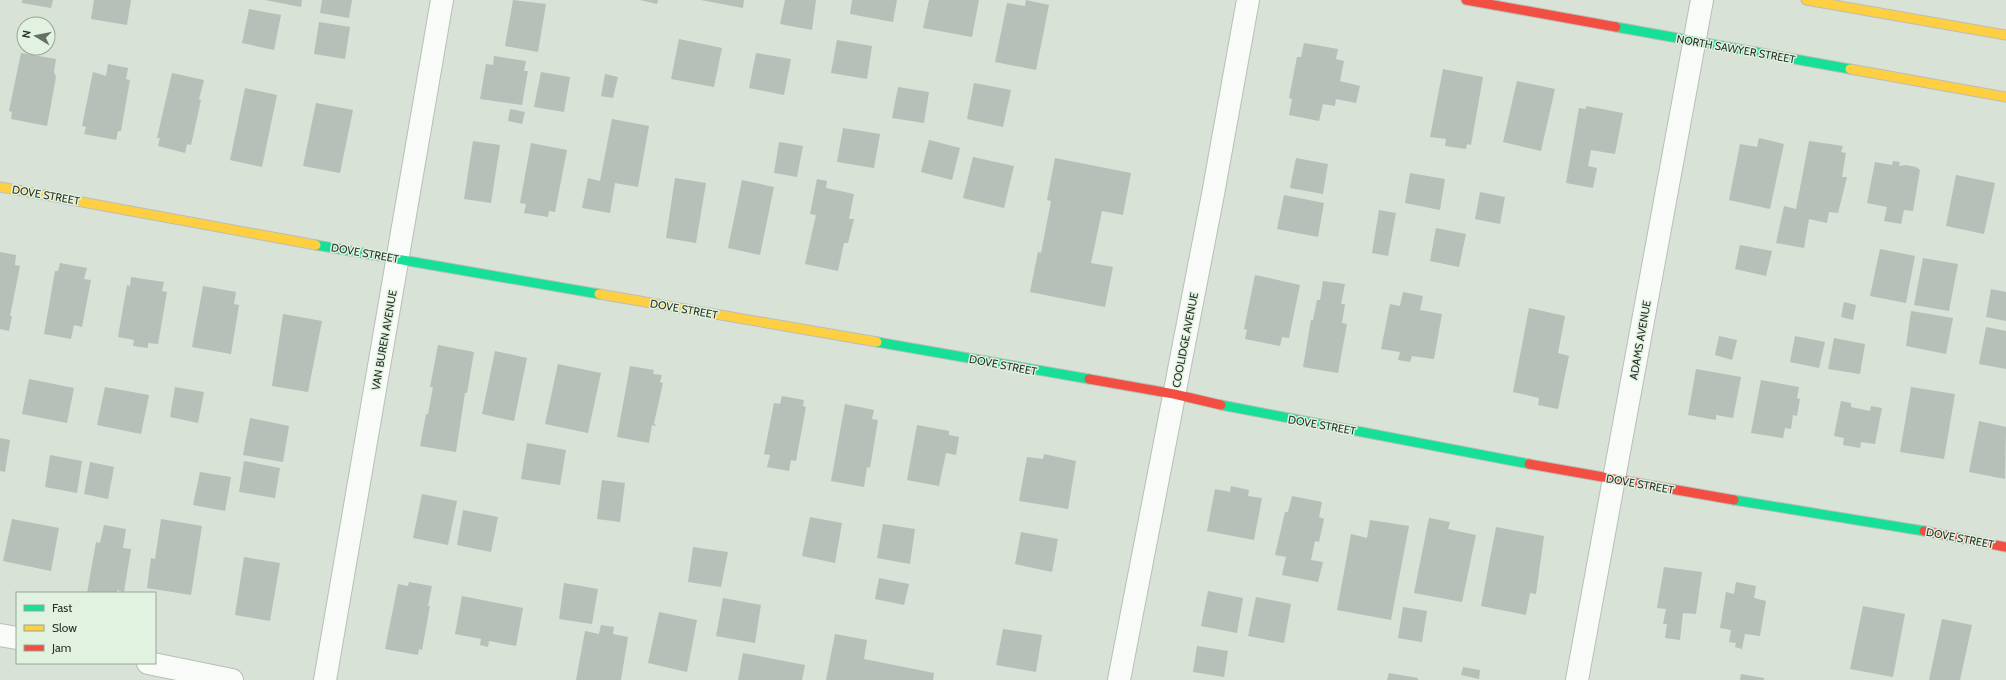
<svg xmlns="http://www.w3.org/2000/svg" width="2006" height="680" viewBox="0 0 2006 680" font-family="Cabin,sans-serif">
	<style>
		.building { fill: #b6bfb8 }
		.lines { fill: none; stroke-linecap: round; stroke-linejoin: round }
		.street-casing { stroke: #b8bfb7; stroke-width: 24 }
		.fast-casing { stroke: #b8bfb7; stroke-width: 11 }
		.slow-casing { stroke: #b8bfb7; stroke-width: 11 }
		.jam-casing { stroke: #b8bfb7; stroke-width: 11 }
		.street { stroke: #f9fbf9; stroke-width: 22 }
		.fast { stroke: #16e098; stroke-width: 9 }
		.slow { stroke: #ffcf43; stroke-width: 9 }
		.jam { stroke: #f24e42; stroke-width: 9 }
		.labels { text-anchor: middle; stroke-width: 3; stroke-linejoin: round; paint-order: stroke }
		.street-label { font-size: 11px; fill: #2a312a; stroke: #e1f3e0 }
	</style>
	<rect width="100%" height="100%" fill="#d8e2d7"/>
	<!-- building -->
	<g class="building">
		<polygon points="22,0 53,0 51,8 22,3"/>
		<polygon points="94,0 131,0 127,25 91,19"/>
		<polygon points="265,0 302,0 301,7"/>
		<polygon points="322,0 352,0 349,18 320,13"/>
		<polygon points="513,0 546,4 538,52 505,46"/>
		<polygon points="640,0 658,0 657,4"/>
		<polygon points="701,0 744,0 743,8"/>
		<polygon points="785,0 816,0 812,30 780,24"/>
		<polygon points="852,0 897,0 893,22 850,14"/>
		<polygon points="929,0 979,0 972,37 923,28"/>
		<polygon points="1026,0 1049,5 1036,70 995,62 1007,3 1025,6"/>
		<polygon points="249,9 281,15 274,50 242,43"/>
		<polygon points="319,22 350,27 345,59 314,54"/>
		<polygon points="679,39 722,48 714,87 671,79"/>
		<polygon points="837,40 872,46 867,79 831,73"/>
		<polygon points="1304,43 1338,49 1336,59 1344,61 1340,81 1360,86 1356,103 1336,99 1335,106 1323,104 1319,121 1289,115 1292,99 1289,98 1297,57 1301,57"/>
		<polygon points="21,53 56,59 54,72 56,77 47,126 11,119 12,112 9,111"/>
		<polygon points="756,53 791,59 784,95 749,88"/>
		<polygon points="494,56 526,61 524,71 528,71 522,105 480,99 486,64 493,65"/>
		<polygon points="108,64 128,68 126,79 130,80 121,131 118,131 116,140 84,134 86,127 82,126 93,72 106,76"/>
		<polygon points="1443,69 1483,77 1471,145 1467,144 1466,149 1445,146 1446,139 1430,137"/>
		<polygon points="541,72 570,77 564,112 534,107"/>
		<polygon points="172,73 204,80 199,99 201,100 191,145 187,144 185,153 158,146 160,138 157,138"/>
		<polygon points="605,74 618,77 613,98 601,96"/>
		<polygon points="1517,81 1555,89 1541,151 1503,142"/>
		<polygon points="974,83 1011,90 1003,127 967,119"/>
		<polygon points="898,87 929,92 924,123 892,118"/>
		<polygon points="245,88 277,95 262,167 230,160"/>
		<polygon points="316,103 353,110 340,173 303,166"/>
		<polygon points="1586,106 1623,113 1615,154 1591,150 1588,166 1597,168 1593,188 1566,183 1579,108 1586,109"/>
		<polygon points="510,109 525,112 522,124 508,121"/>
		<polygon points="612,119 649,126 638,187 615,183 610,213 582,208 588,178 600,181"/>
		<polygon points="843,128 880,134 874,168 837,162"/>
		<polygon points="1759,138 1784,144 1770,209 1729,200 1740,144 1757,147"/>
		<polygon points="929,140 960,148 952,180 921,172"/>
		<polygon points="473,141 500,145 491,203 464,199"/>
		<polygon points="1809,141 1843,146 1841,152 1846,153 1842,177 1847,177 1838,213 1829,212 1827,223 1809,219 1804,248 1776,243 1784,206 1796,209"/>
		<polygon points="779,142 803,146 797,177 774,173"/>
		<polygon points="531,143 567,150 555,212 549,211 548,217 524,213 526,204 520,203"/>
		<polygon points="973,157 1014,166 1004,208 963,198"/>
		<polygon points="1055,158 1131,173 1123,215 1102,211 1091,263 1113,267 1105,307 1030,292 1038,252 1041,253 1051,201 1047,200"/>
		<polygon points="1296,158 1328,164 1323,194 1290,188"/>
		<polygon points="1893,161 1900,162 1899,166 1906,165 1916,167 1920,170 1913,211 1904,210 1901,224 1884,221 1887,207 1867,203 1875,162 1892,165"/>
		<polygon points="1410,173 1445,179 1440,210 1405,203"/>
		<polygon points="1956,175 1995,183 1984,234 1946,226"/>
		<polygon points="675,178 706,183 696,243 666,238"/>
		<polygon points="817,179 827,181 826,188 854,194 849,219 854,219 848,243 844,243 838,271 805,264 816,215 810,214"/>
		<polygon points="742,180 774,187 760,255 728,248"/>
		<polygon points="1480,192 1505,197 1500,224 1475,219"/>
		<polygon points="1284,195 1324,203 1318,237 1277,229"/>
		<polygon points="1379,210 1396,213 1388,256 1372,253"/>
		<polygon points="1436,228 1466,234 1459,267 1430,261"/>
		<polygon points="1740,245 1772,251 1766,276 1735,269"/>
		<polygon points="1880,249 1915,256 1906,303 1870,296"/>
		<polygon points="0,252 16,255 15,265 20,266 10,316 12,316 9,331 0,329"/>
		<polygon points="1923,258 1958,264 1949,311 1914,305"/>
		<polygon points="60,263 87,268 84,279 91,280 82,327 74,325 71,339 44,334 55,271 58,271"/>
		<polygon points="1255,275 1300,285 1289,338 1282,337 1280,346 1245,339 1247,330 1244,329"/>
		<polygon points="131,277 164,282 162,291 167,292 158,344 148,343 148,348 133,346 134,340 118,337 127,285 130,286"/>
		<polygon points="1323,281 1345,284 1341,304 1345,304 1342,323 1347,324 1338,373 1303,367 1311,320 1313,320 1317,300 1320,300"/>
		<polygon points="203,286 236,292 234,304 239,305 231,354 192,347"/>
		<polygon points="1991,289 2006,292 2006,321 1986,317"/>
		<polygon points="1403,292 1423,296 1420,310 1442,314 1434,359 1412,356 1410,362 1398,360 1400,352 1381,349 1390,304 1400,306"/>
		<polygon points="1844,302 1856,305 1853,320 1841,317"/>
		<polygon points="1529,308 1565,316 1558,353 1569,356 1558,409 1538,405 1539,398 1513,392"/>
		<polygon points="1911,311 1953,318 1946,354 1906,346"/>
		<polygon points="283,314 322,321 308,392 272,386"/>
		<polygon points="1986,327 2006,331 2006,369 1979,364"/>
		<polygon points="1719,336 1737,340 1732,360 1715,355"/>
		<polygon points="1795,336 1825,342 1819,368 1790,362"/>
		<polygon points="1834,338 1865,344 1860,374 1828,369"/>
		<polygon points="438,345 474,352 467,393 465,393 456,452 420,446 426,414 428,414 433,387 430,387"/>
		<polygon points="495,351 527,358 514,421 482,414"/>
		<polygon points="558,364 601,373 588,433 545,424"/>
		<polygon points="630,366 654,370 653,374 662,375 660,382 663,383 654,423 656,426 652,425 649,443 617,437"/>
		<polygon points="1696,369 1741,377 1733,418 1716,415 1716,420 1688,415"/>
		<polygon points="29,379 74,388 67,423 22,414"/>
		<polygon points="1761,380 1799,387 1797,398 1800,399 1797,416 1793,415 1791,429 1785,428 1783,438 1751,433"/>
		<polygon points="105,387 149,395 141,434 97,425"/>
		<polygon points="175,387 204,392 198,423 170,417"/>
		<polygon points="1911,387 1955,394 1944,459 1900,452"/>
		<polygon points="782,396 804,400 803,406 806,407 796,461 791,460 789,471 767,467 770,455 764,454 774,403 780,404"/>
		<polygon points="1841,401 1851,403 1851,407 1870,411 1871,406 1882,408 1875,444 1861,442 1860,448 1843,445 1844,438 1834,436"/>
		<polygon points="845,404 874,410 872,419 878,420 870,468 867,467 864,487 831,481"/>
		<polygon points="250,418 289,426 283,462 243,455"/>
		<polygon points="1979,421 2006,427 2005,479 1969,472"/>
		<polygon points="917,425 949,431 949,435 959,437 956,455 946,453 939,486 907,480"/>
		<polygon points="0,438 10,440 5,472 0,471"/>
		<polygon points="527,443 566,450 560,485 521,479"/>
		<polygon points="1044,454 1076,461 1068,509 1019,501 1027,457 1043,459"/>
		<polygon points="50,455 82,461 77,493 45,487"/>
		<polygon points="244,461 280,468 275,498 239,492"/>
		<polygon points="90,462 114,467 108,499 84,494"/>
		<polygon points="200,472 231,477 225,511 193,505"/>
		<polygon points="602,480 625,483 620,522 597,519"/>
		<polygon points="1231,486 1249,490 1248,496 1262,498 1254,540 1207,531 1215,489 1230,492"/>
		<polygon points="422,494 457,501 448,545 413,538"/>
		<polygon points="1292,496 1322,502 1319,517 1324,519 1319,542 1315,541 1311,560 1323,562 1318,582 1282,575 1286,557 1275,555 1285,512 1288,512"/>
		<polygon points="463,510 498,517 491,552 457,545"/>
		<polygon points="810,517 842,523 835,563 802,556"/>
		<polygon points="1429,518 1450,522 1448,529 1476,535 1462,602 1414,593"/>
		<polygon points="12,519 59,528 51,571 3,561"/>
		<polygon points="161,519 202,526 191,595 147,588 151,558 155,559"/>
		<polygon points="1370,520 1409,526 1391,620 1337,610 1351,534 1367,538"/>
		<polygon points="883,524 915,529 910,564 877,558"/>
		<polygon points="104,525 126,529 123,548 131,549 124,592 117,590 117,593 87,593 96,542 100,543"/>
		<polygon points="1496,527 1544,536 1536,594 1530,593 1526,615 1481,606"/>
		<polygon points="1021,532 1058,539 1052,572 1015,564"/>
		<polygon points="693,547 728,552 721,587 688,582"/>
		<polygon points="244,557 280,563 270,621 235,615"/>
		<polygon points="1664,567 1702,572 1696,614 1683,613 1680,640 1665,638 1667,624 1663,624 1666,609 1657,608"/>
		<polygon points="879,578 909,584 904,605 875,599"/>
		<polygon points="409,582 432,586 428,606 430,606 422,650 419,649 418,655 385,649 398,584 408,586"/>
		<polygon points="1736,582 1756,586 1754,598 1766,601 1760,636 1745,634 1742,649 1735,647 1736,643 1729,642 1731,630 1720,628 1726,592 1734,594"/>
		<polygon points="564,583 598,589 592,624 559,619"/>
		<polygon points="1208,591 1243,598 1237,633 1201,626"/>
		<polygon points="462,596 523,608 516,646 489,641 488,647 480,645 481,639 455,634"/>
		<polygon points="1256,597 1291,604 1284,643 1248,636"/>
		<polygon points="723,598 761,605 755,643 716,636"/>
		<polygon points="1863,606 1905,614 1893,677 1850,669"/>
		<polygon points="1403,607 1427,611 1422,642 1398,638"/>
		<polygon points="659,612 697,620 687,672 648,663"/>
		<polygon points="1942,619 1972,625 1960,680 1929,680"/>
		<polygon points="601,625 614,627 613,634 628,637 621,680 576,680 585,631 599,634"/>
		<polygon points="1003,629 1042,635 1036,672 996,665"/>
		<polygon points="835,634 867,640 864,659 934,673 933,680 826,680"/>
		<polygon points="1197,646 1228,651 1224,677 1193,672"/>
		<polygon points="743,653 805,665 802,680 738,680"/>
		<polygon points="1463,667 1480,670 1479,679 1461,675"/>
		<polygon points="1389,673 1418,678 1418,680 1387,680"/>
		<polygon points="1741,674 1764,678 1764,680 1740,680"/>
	</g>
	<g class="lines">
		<!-- street casing -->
		<g class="street-casing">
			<g id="street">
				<polyline points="0,635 17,638"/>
				<polyline points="148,663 232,680"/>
				<polyline points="325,680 442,0"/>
				<polyline points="1119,680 1213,194 1248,0"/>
				<polyline points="1577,680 1702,0"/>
			</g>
		</g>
		<!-- fast casing -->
		<g class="fast-casing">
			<g id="fast">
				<polyline points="1616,27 1850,69"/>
				<polyline points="316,245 599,294"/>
				<polyline points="877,342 1089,379"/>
				<polyline points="1221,405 1529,464"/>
				<polyline points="1734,500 1924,531"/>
			</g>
		</g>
		<!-- slow casing -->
		<g class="slow-casing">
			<g id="slow">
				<polyline points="1806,0 2006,35"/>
				<polyline points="1850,69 2006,97"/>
				<polyline points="0,187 316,245"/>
				<polyline points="599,294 877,342"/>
			</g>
		</g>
		<!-- jam casing -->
		<g class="jam-casing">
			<g id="jam">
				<polyline points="1466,0 1616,27"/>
				<polyline points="1089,379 1174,394 1221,405"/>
				<polyline points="1529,464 1734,500"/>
				<polyline points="1924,531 2006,547"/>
			</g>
		</g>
		<!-- street -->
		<use href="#street" class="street"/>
		<!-- fast -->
		<use href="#fast" class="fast"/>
		<!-- slow -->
		<use href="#slow" class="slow"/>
		<!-- jam -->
		<use href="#jam" class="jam"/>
	</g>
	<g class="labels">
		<!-- street labels -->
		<g class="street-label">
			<text transform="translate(1736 49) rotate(10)" y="4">NORTH SAWYER STREET</text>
			<text transform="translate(46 195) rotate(10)" y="4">DOVE STREET</text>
			<text transform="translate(365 253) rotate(10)" y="4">DOVE STREET</text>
			<text transform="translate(684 309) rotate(10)" y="4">DOVE STREET</text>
			<text transform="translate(384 340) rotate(-80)" y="4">VAN BUREN AVENUE</text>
			<text transform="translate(1185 340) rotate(-79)" y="4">COOLIDGE AVENUE</text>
			<text transform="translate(1640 340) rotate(-80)" y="4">ADAMS AVENUE</text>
			<text transform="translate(1003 365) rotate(11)" y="4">DOVE STREET</text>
			<text transform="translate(1322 425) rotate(10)" y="4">DOVE STREET</text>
			<text transform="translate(1640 484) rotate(10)" y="4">DOVE STREET</text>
			<text transform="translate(1960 538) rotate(11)" y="4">DOVE STREET</text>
		</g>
	</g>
	<!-- legend -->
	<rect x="16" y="592" width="140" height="72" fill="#e1f3e0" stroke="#98a597"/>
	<rect x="24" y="605" width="20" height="6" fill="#16e098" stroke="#98a597"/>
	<text x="52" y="612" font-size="12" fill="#2a312a">Fast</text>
	<rect x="24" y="625" width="20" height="6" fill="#ffcf43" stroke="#98a597"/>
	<text x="52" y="632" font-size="12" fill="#2a312a">Slow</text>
	<rect x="24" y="645" width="20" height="6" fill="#f24e42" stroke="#98a597"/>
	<text x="52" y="652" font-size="12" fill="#2a312a">Jam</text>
	<!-- north arrow -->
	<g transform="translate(36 36) rotate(280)"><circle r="19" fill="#e1f3e0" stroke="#98a597"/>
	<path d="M0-3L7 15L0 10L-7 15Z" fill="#676f67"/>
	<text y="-6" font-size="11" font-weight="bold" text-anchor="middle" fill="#2a312a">N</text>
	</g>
</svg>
